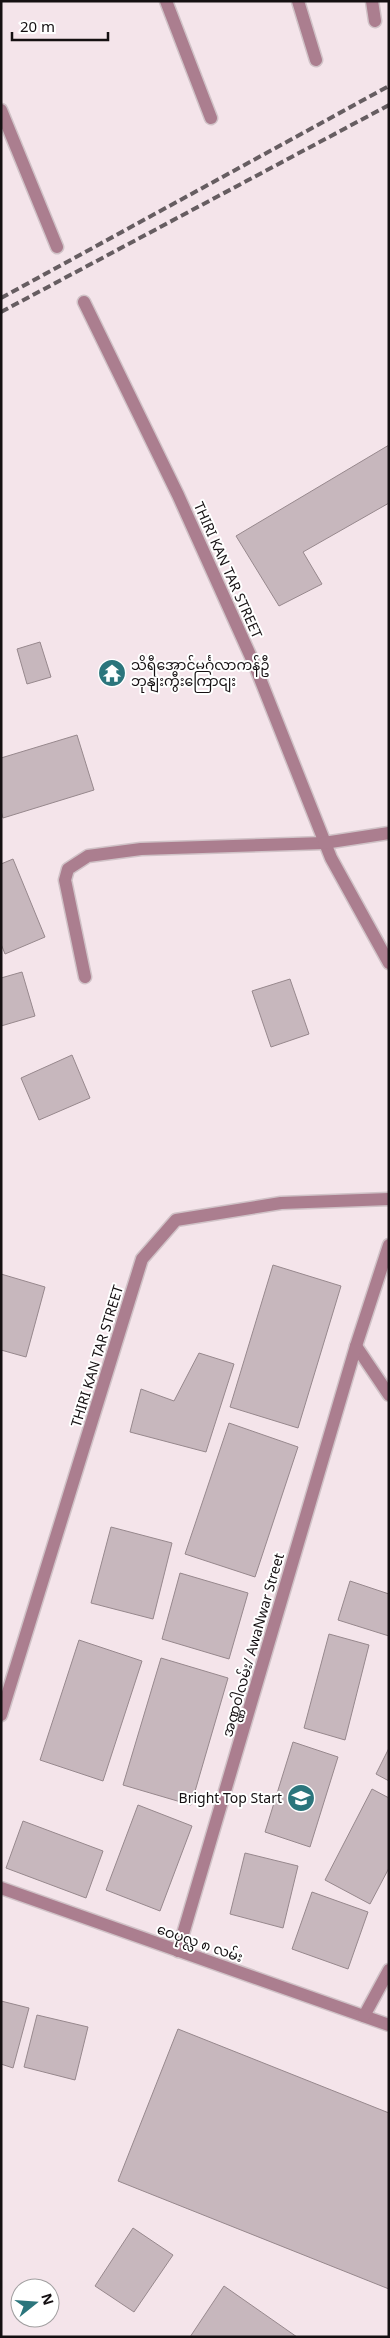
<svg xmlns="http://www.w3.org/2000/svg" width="390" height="2338" viewBox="0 0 390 2338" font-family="'Noto Sans','Noto Sans Myanmar',sans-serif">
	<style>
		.building { fill: #c7b7bd; stroke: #97888d }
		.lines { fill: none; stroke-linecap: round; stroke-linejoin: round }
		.lane-casing { stroke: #d0c2c7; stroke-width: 15 }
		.street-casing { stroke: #d0c2c7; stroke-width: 15 }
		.lane { stroke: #ab7e8f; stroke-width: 12 }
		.street { stroke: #ab7e8f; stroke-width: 12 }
		.rail { stroke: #665d61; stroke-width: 4; stroke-dasharray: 8 4; stroke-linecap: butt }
		.labels { text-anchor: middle; stroke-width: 4; stroke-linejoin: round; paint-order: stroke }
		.street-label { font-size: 14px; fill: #151012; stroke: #fff }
		.poi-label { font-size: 14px; fill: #151012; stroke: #fff; text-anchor: start }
	</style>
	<rect width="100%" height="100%" fill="#f4e4ea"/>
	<!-- building -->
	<g class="building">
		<polygon points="389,445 389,503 303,552 322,584 279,606 236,536"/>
		<polygon points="40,642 51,677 27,684 17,649"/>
		<polygon points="77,735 94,790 3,818 1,811 1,758"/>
		<polygon points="13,859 45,937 5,954 1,944 1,864"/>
		<polygon points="22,972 35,1016 1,1026 1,978"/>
		<polygon points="290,979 309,1034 271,1047 252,991"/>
		<polygon points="72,1055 90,1098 39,1120 21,1078"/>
		<polygon points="273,1265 341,1286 298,1428 230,1407"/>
		<polygon points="1,1274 45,1287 26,1357 1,1350"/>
		<polygon points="199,1353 234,1364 206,1452 130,1432 141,1389 174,1401"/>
		<polygon points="229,1423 298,1447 255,1577 185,1554"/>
		<polygon points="111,1527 172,1543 153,1619 91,1603"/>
		<polygon points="180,1573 248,1593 229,1659 162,1639"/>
		<polygon points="350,1581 389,1594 389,1636 338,1620"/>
		<polygon points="329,1634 369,1645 345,1740 304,1728"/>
		<polygon points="79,1640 142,1661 103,1781 40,1760"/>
		<polygon points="161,1658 228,1678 191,1805 123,1785"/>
		<polygon points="293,1742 338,1757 310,1847 265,1832"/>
		<polygon points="389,1748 389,1781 376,1774"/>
		<polygon points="372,1789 389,1798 389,1868 370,1904 325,1880"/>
		<polygon points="138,1805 192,1826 160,1911 106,1890"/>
		<polygon points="23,1821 103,1851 86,1898 6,1868"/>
		<polygon points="245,1853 298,1866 283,1928 230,1914"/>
		<polygon points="312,1892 368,1912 348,1969 292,1949"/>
		<polygon points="1,2001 29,2008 13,2068 1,2064"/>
		<polygon points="37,2015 88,2027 75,2080 24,2067"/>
		<polygon points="178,2029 389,2113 389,2289 118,2181"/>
		<polygon points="133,2228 173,2255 134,2312 95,2286"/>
		<polygon points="224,2286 297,2337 190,2337"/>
	</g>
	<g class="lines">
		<!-- lane casing -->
		<g class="lane-casing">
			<g id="lane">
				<polyline points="166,1 211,118"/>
				<polyline points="298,1 316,60"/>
				<polyline points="372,1 375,21"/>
				<polyline points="1,110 57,247"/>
				<polyline points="85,977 65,880 68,869 88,856 141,849 324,843"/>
			</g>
		</g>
		<!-- street casing -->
		<g class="street-casing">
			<g id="street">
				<polyline points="84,302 178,495 255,666 331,858 389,963"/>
				<polyline points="324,843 389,833"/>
				<polyline points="356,1346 389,1395"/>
				<polyline points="1,1715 142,1259 176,1220 281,1203 389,1199"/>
				<polyline points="1,1888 389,2025"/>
				<polyline points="178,1951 356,1346 389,1245"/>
				<polyline points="364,2016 389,1970"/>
			</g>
		</g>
		<!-- lane -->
		<use href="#lane" class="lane"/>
		<!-- street -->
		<use href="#street" class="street"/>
		<!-- rail -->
		<g class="rail">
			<polyline points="1,298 389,86"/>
			<polyline points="1,312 389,105"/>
		</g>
	</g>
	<!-- icons -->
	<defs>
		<g id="temple-disc" transform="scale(1.4375)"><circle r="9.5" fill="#2b757c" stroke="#fff"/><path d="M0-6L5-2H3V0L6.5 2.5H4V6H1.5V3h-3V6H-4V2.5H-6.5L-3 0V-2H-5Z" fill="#fff"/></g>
		<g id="school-disc" transform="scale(1.4375)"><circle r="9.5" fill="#2b757c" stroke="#fff"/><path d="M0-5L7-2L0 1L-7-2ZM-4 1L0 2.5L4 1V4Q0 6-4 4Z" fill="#fff"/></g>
	</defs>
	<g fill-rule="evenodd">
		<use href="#temple-disc" x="112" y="673"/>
		<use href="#school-disc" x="301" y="1798"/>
	</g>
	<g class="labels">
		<!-- street labels -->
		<g class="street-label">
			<text transform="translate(228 570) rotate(66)" y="5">THIRI KAN TAR STREET</text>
			<text transform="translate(97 1356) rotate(-73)" y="5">THIRI KAN TAR STREET</text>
			<text transform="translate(253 1645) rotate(-74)" y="5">အဏ္ဏဝါလမ်း/ AwaNwar Street</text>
			<text transform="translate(200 1943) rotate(19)" y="5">ဝေပုလ္လ ၈ လမ်း</text>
		</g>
		<!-- poi labels -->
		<g class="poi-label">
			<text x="131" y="670">သိရီအောင်မင်္ဂလာကန်ဦ<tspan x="131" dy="16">ဘုနျးကွီးကြောငျး</tspan></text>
			<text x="282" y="1803" text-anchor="end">Bright Top Start</text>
		</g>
	</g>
	<!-- border -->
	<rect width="390" height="2338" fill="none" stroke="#151012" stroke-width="5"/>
	<!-- north arrow -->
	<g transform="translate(35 2303) rotate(73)"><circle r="24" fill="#ffffff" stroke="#a19fa0"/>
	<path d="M0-4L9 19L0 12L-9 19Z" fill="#2b757c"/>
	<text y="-8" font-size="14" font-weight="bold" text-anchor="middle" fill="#151012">N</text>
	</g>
	<!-- scale -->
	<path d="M12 32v8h96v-8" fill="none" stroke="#151012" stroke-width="2.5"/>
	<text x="20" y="32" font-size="15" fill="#151012" stroke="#ffffff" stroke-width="4" paint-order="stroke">20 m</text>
</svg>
